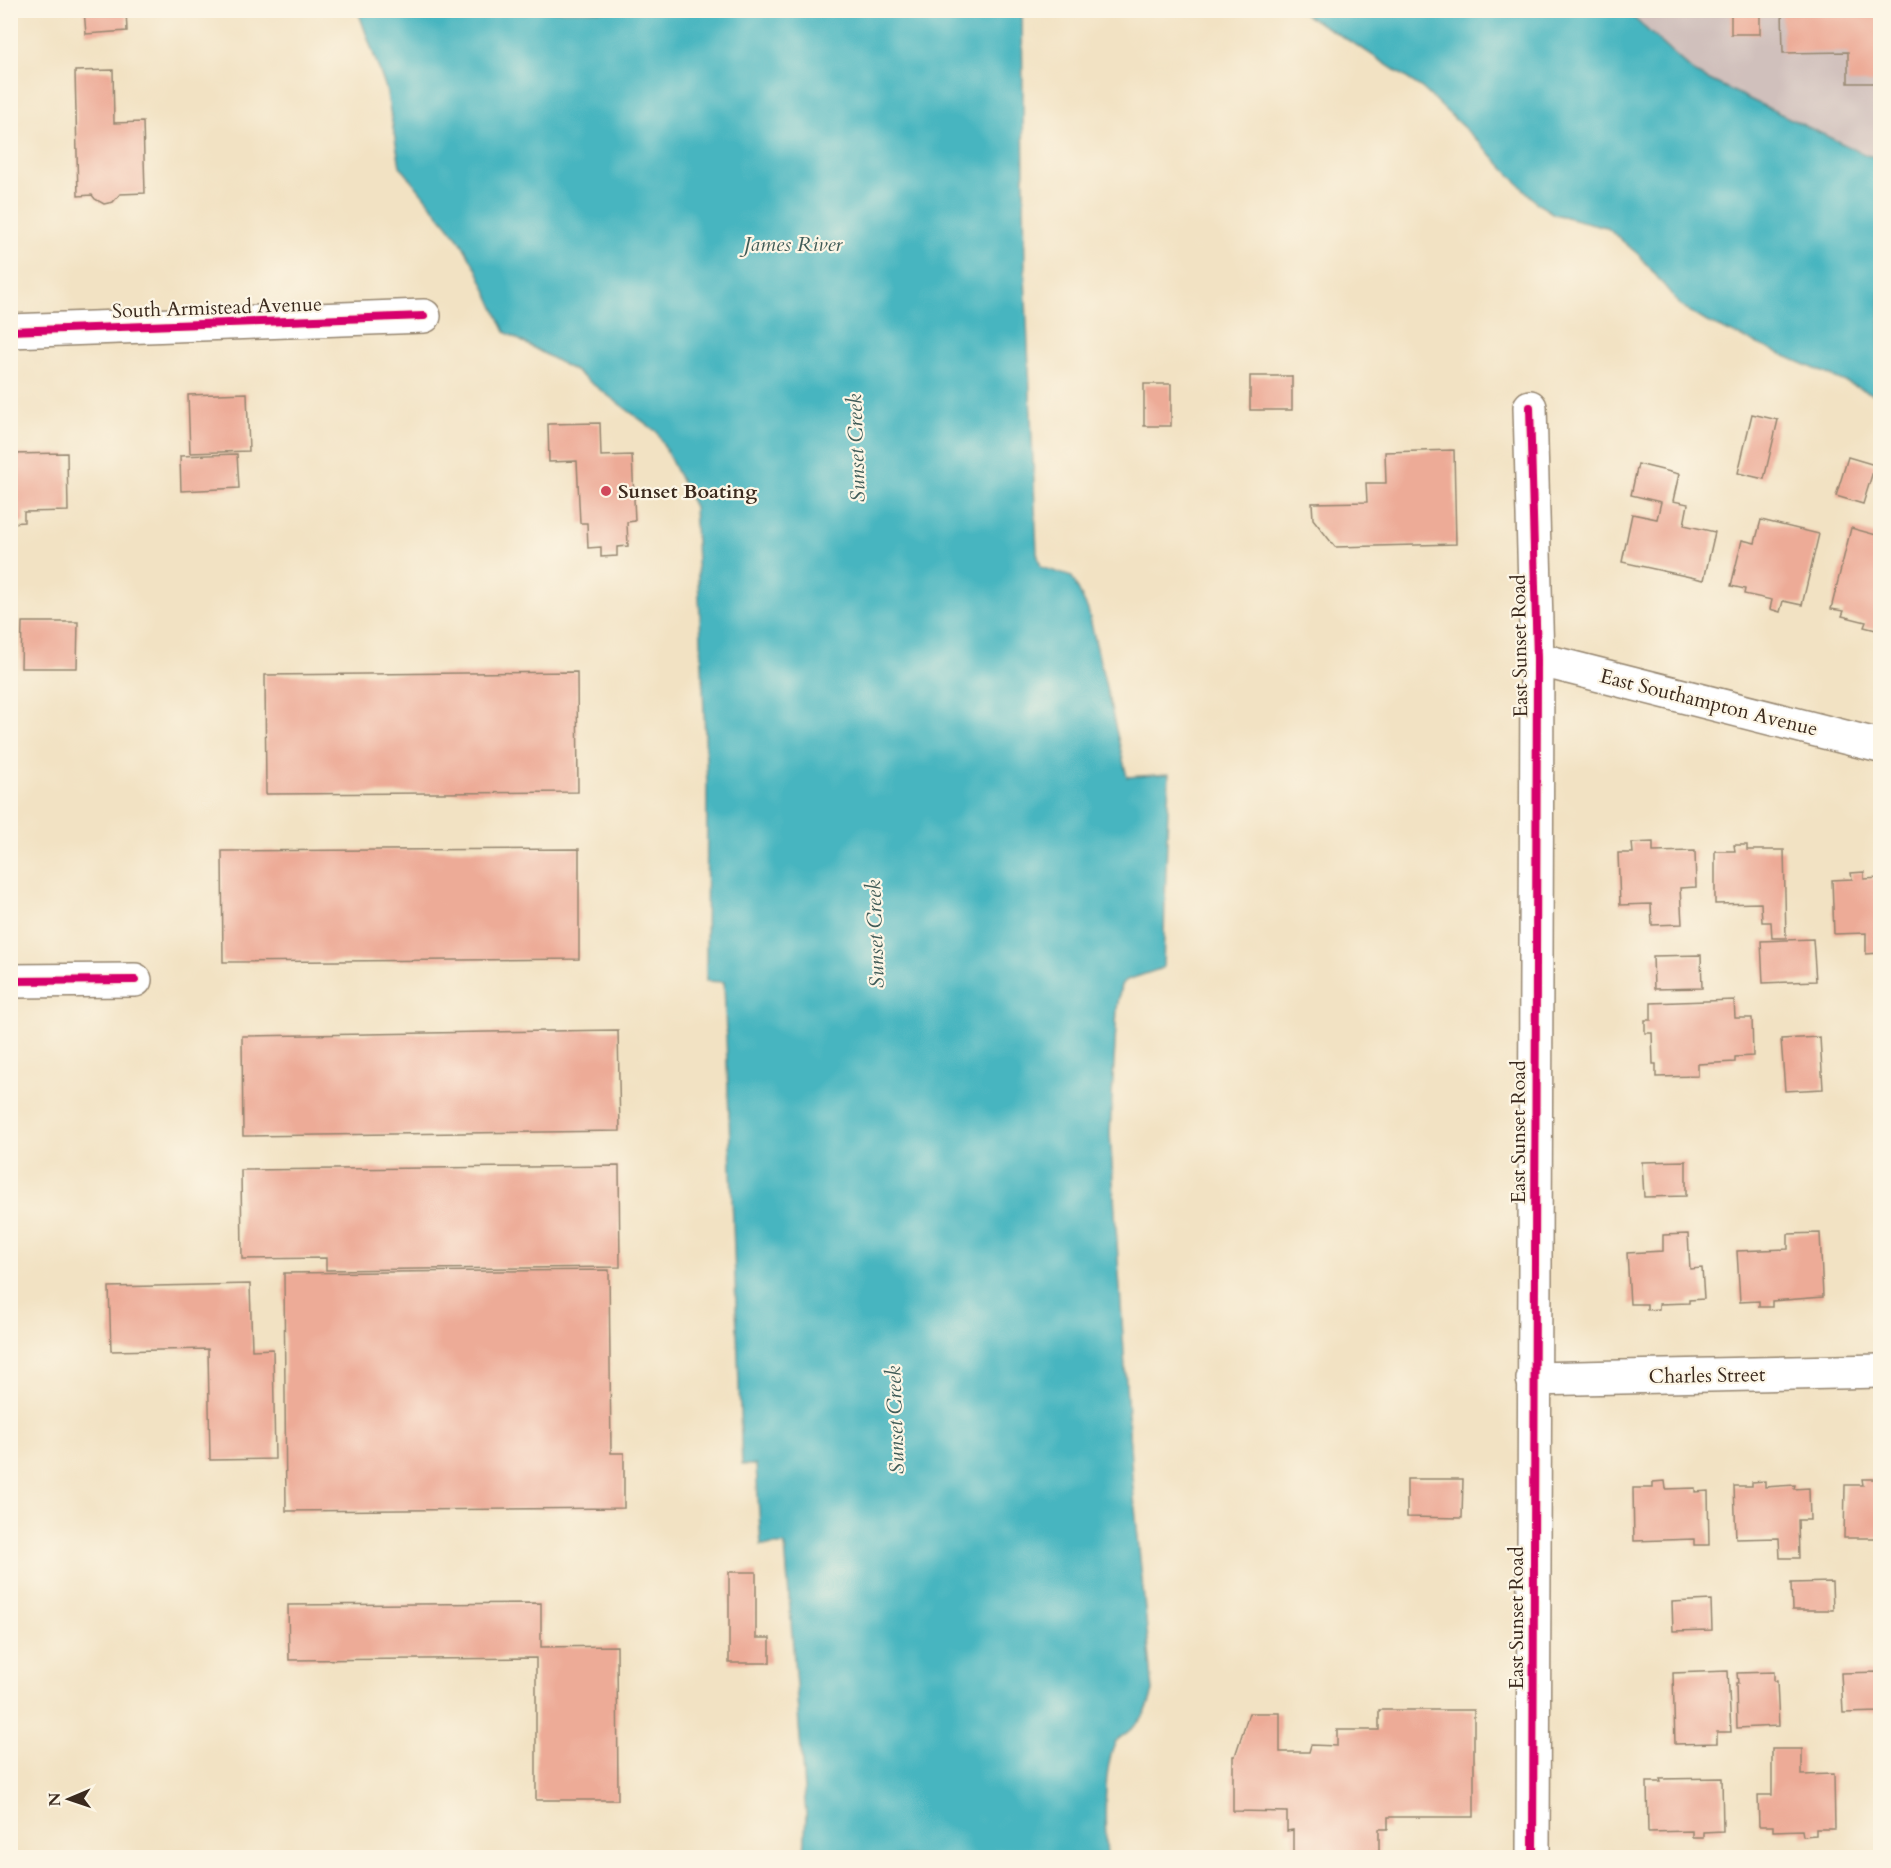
<svg xmlns="http://www.w3.org/2000/svg" width="1891" height="1868" viewBox="0 0 1891 1868" font-family="Cardo,serif">
	<style>
		.industrial { fill: #d0c0bc }
		.water { fill: #47b5c0; stroke: #41706f; stroke-width: 1.5 }
		.building { fill: #edab97 }
		.lines { fill: none; stroke-linecap: round; stroke-linejoin: round }
		.minor-casing { stroke: #968670; stroke-width: 36 }
		.minor { stroke: #fff; stroke-width: 33 }
		.cycleway-casing { stroke: #fcf5e5; stroke-width: 11 }
		.cycleway { stroke: #d6006c; stroke-width: 8 }
		.poi-dot { fill: #d1495b; stroke: #fcf5e5; stroke-width: 2 }
		.labels { text-anchor: middle; stroke-width: 4.5; stroke-linejoin: round; paint-order: stroke }
		.street-label { font-size: 20px; fill: #3b2a1e; stroke: #fcf5e5 }
		.poi-label { font-size: 20px; font-weight: bold; fill: #3b2a1e; stroke: #fcf5e5; text-anchor: start }
		.water-label { font-size: 21px; font-style: italic; fill: #3f5b57; stroke: #fcf5e5 }
	</style>
	<rect width="100%" height="100%" fill="#fcf5e5"/>
	<filter id="ink" filterUnits="userSpaceOnUse"><feTurbulence type="fractalNoise" baseFrequency=".0167" numOctaves="2"/><feDisplacementMap in="SourceGraphic" scale="12" xChannelSelector="R" yChannelSelector="G"/><feConvolveMatrix kernelMatrix="1 2 1 2 8 2 1 2 1" color-interpolation-filters="sRGB"/></filter>
	<filter id="wash" filterUnits="userSpaceOnUse"><feTurbulence type="fractalNoise" baseFrequency=".008" numOctaves="4" result="noise"/><feDisplacementMap in="SourceGraphic" scale="24" xChannelSelector="R" yChannelSelector="G"/><feGaussianBlur stdDeviation="1.35" result="paint"/><feColorMatrix in="noise" values="0 0 0 0 0 0 0 0 0 0 0 0 0 0 0 0 0 1.4 0 .05"/><feComposite in="paint" operator="in"/></filter>
	<g filter="url(#wash)">
		<rect width="100%" height="100%" fill="#f2e2c3"/>
		<!-- industrial -->
		<polygon class="industrial" points="1453,11 1880,11 1880,254"/>
		<!-- water -->
		<g class="water">
			<path d="M358,11H1022L1025,276L1037,553L1041,567L1072,577L1088,610L1127,777L1169,774L1163,968L1127,980L1121,985L1117,1009L1110,1133L1132,1477L1153,1691C1148,1708 1145,1718 1130,1730C1126,1734 1119,1737 1116,1742C1102,1768 1105,1828 1107,1857H804L806,1815L785,1545H761L756,1465H742L724,982L706,981L707,784L700,616L694,507L657,432L575,371L505,332L477,270L461,242L400,166L386,89Z"/>
			<polygon points="1299,11 1626,11 1695,73 1864,154 1880,159 1880,397 1707,322 1681,306 1639,255 1606,227 1554,214 1538,204 1482,145 1422,88 1363,49"/>
		</g>
		<g id="blocks">
			<!-- building -->
			<g class="building">
				<polygon points="84,10 126,10 127,31 86,34"/>
				<rect x="1731" y="10" width="29" height="24"/>
				<polygon points="1782,10 1880,10 1880,83 1848,83 1848,52 1783,53"/>
				<polygon points="113,70 114,123 143,122 145,193 120,194 113,202 104,204 95,199 92,195 78,196 75,71"/>
				<rect x="1250" y="376" width="42" height="34"/>
				<rect x="1144" y="384" width="27" height="42"/>
				<polygon points="247,393 249,451 190,453 188,395"/>
				<polygon points="1752,414 1778,420 1764,479 1738,473"/>
				<polygon points="600,423 601,456 632,455 635,521 627,522 628,546 617,547 617,556 601,557 601,547 588,548 587,523 580,523 577,461 549,462 548,424"/>
				<polygon points="1454,450 1456,544 1335,547 1313,519 1312,503 1367,502 1366,483 1386,483 1385,452"/>
				<polygon points="67,453 68,511 24,512 24,522 10,523 10,454"/>
				<polygon points="237,454 239,488 181,491 180,456"/>
				<polygon points="1848,457 1875,465 1863,504 1836,496"/>
				<polygon points="1638,464 1679,474 1673,501 1688,504 1684,525 1715,532 1704,580 1622,562 1632,514 1657,519 1661,502 1631,495"/>
				<polygon points="1761,520 1819,534 1802,605 1783,601 1780,612 1770,609 1772,600 1744,594 1745,589 1731,586 1742,540 1755,543"/>
				<polygon points="1851,528 1880,536 1880,631 1864,627 1866,622 1842,616 1844,611 1831,609"/>
				<polygon points="22,622 78,622 77,668 21,668"/>
				<polygon points="577,672 578,792 266,794 265,675"/>
				<polygon points="1653,842 1653,852 1695,851 1696,887 1680,888 1682,924 1652,925 1651,904 1620,905 1618,853 1633,853 1632,843"/>
				<polygon points="1734,845 1747,845 1747,850 1784,850 1786,938 1772,938 1771,922 1762,922 1761,903 1715,904 1715,851 1735,851"/>
				<polygon points="579,849 579,959 223,962 222,851"/>
				<polygon points="1864,872 1864,879 1880,878 1880,953 1866,954 1866,933 1834,934 1832,880 1852,879 1851,873"/>
				<polygon points="1813,939 1816,981 1763,983 1761,941"/>
				<polygon points="1701,955 1702,988 1654,989 1653,956"/>
				<polygon points="1734,1000 1735,1018 1752,1018 1753,1056 1735,1057 1735,1062 1698,1064 1698,1076 1656,1077 1656,1064 1653,1064 1652,1033 1645,1033 1645,1020 1651,1020 1651,1003"/>
				<polygon points="618,1030 620,1131 243,1136 242,1036"/>
				<polygon points="1820,1037 1823,1089 1785,1091 1781,1039"/>
				<polygon points="1686,1161 1686,1196 1644,1197 1642,1162"/>
				<polygon points="619,1166 620,1267 326,1270 326,1258 242,1259 241,1170"/>
				<polygon points="1820,1233 1823,1297 1772,1301 1772,1307 1759,1307 1759,1301 1740,1302 1737,1251 1788,1249 1788,1234"/>
				<polygon points="1688,1234 1690,1269 1702,1268 1704,1299 1689,1300 1689,1303 1659,1304 1659,1309 1647,1310 1647,1304 1630,1304 1627,1253 1663,1251 1663,1235"/>
				<polygon points="609,1270 611,1453 624,1453 624,1508 286,1511 284,1273"/>
				<polygon points="250,1284 252,1350 273,1349 275,1459 210,1460 208,1349 111,1351 109,1287"/>
				<polygon points="1407,1479 1463,1479 1462,1518 1407,1517"/>
				<polygon points="1862,1479 1875,1479 1875,1484 1880,1484 1880,1538 1844,1538 1845,1485 1863,1485"/>
				<polygon points="1665,1481 1666,1489 1695,1488 1695,1492 1708,1491 1709,1545 1694,1545 1694,1539 1634,1541 1633,1488 1653,1488 1653,1482"/>
				<polygon points="1765,1481 1765,1487 1795,1485 1794,1489 1809,1488 1810,1520 1798,1520 1799,1558 1780,1558 1779,1538 1736,1539 1734,1486 1752,1486 1752,1482"/>
				<polygon points="729,1572 756,1572 756,1638 770,1638 770,1663 729,1663"/>
				<polygon points="1832,1582 1833,1610 1792,1610 1791,1583"/>
				<polygon points="1711,1600 1712,1630 1673,1631 1672,1602"/>
				<polygon points="541,1603 541,1647 617,1646 618,1800 536,1800 536,1658 289,1660 288,1605"/>
				<polygon points="1728,1671 1731,1732 1717,1732 1717,1743 1675,1744 1673,1673"/>
				<polygon points="1774,1672 1774,1681 1777,1681 1779,1726 1737,1728 1736,1683 1738,1683 1737,1673"/>
				<polygon points="1880,1672 1880,1712 1843,1713 1841,1673"/>
				<polygon points="1379,1710 1474,1710 1474,1817 1388,1817 1388,1829 1379,1829 1379,1858 1293,1858 1293,1830 1287,1831 1287,1812 1233,1811 1233,1756 1235,1756 1249,1713 1280,1713 1280,1752 1309,1752 1311,1745 1337,1746 1337,1730 1379,1730"/>
				<polygon points="1772,1749 1802,1749 1802,1775 1834,1774 1835,1829 1816,1829 1816,1835 1803,1836 1802,1830 1773,1831 1773,1826 1759,1826 1758,1795 1772,1795"/>
				<polygon points="1722,1778 1723,1831 1703,1832 1703,1837 1692,1837 1692,1831 1648,1832 1647,1782 1661,1782 1660,1779"/>
			</g>
		</g>
	</g>
	<g filter="url(#ink)">
		<use href="#blocks" fill-opacity="0" stroke="#968670" stroke-width="1.5"/>
		<g class="lines">
			<!-- minor casing -->
			<g class="minor-casing">
				<g id="minor">
					<polyline points="10,331 424,316"/>
					<polyline points="1530,407 1537,659 1533,1858"/>
					<polyline points="1537,659 1880,746"/>
					<polyline points="10,981 135,980"/>
					<polyline points="1533,1379 1880,1371"/>
				</g>
			</g>
			<!-- minor -->
			<use href="#minor" class="minor"/>
			<!-- cycleway casing -->
			<g class="cycleway-casing">
				<g id="cycleway">
					<polyline points="10,331 424,316"/>
					<polyline points="1530,407 1537,659 1533,1858"/>
					<polyline points="10,981 135,980"/>
				</g>
			</g>
			<!-- cycleway -->
			<use href="#cycleway" class="cycleway"/>
		</g>
	</g>
	<!-- markers -->
	<circle class="poi-dot" cx="606" cy="491" r="6"/>
	<g class="labels">
		<!-- street labels -->
		<g class="street-label">
			<text transform="translate(217 307) rotate(-2)" y="7">South Armistead Avenue</text>
			<text transform="translate(1519 646) rotate(-91)" y="7">East Sunset Road</text>
			<text transform="translate(1709 702) rotate(14)" y="7">East Southampton Avenue</text>
			<text transform="translate(1518 1132) rotate(-90)" y="7">East Sunset Road</text>
			<text transform="translate(1707 1375) rotate(-1)" y="7">Charles Street</text>
			<text transform="translate(1516 1618) rotate(-90)" y="7">East Sunset Road</text>
		</g>
		<!-- poi labels -->
		<g class="poi-label">
			<text x="618" y="498">Sunset Boating</text>
		</g>
		<!-- water labels -->
		<g class="water-label">
			<text x="793" y="251">James River</text>
			<text transform="translate(856 448) rotate(-92)" y="7">Sunset Creek</text>
			<text transform="translate(875 934) rotate(-92)" y="7">Sunset Creek</text>
			<text transform="translate(895 1420) rotate(-92)" y="7">Sunset Creek</text>
		</g>
	</g>
	<!-- margin -->
	<rect width="1891" height="1868" fill="none" stroke="#fcf5e5" stroke-width="36"/>
	<!-- north arrow -->
	<g transform="translate(69 1799) rotate(268)" stroke="#fcf5e5" stroke-width="4.5" paint-order="stroke">
	<path d="M0-4.5L10 22L0 15L-10 22Z" fill="#3b2a1e"/>
	<text y="-9" font-size="16" font-weight="bold" text-anchor="middle" fill="#3b2a1e">N</text>
	</g>
</svg>
